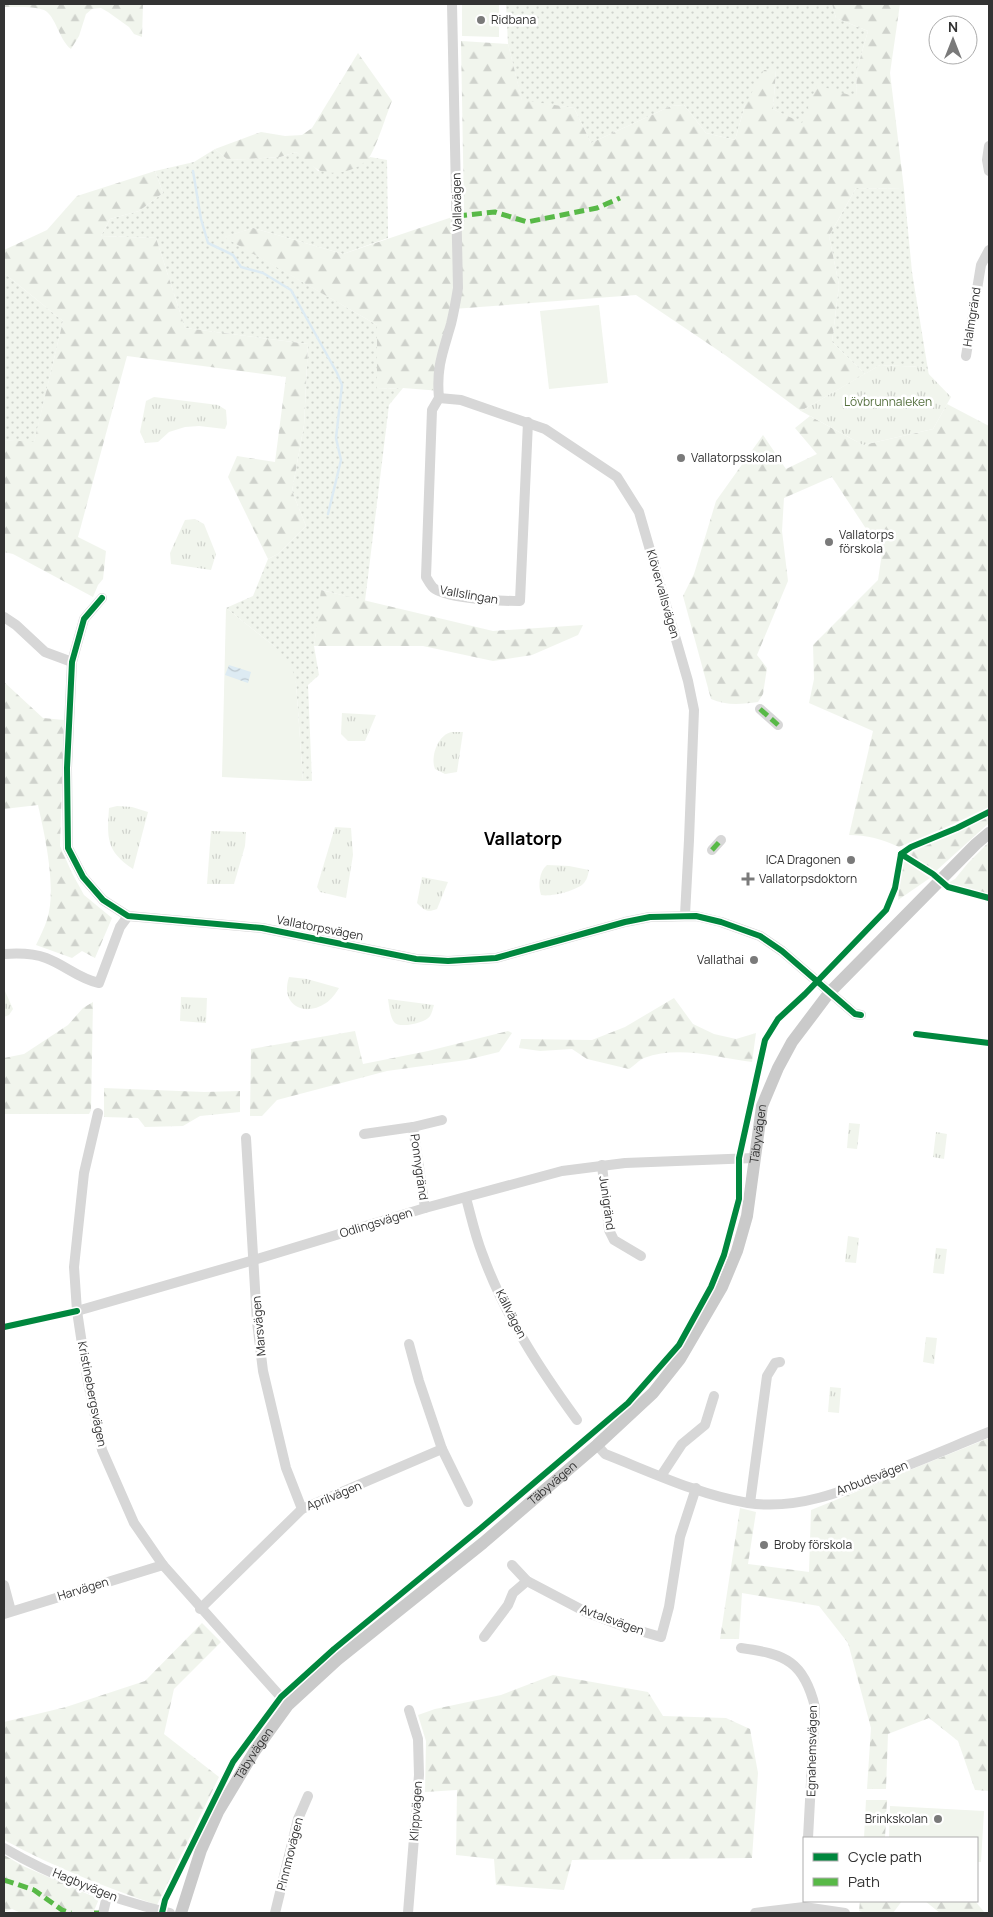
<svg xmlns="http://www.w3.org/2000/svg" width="993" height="1917" viewBox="0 0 993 1917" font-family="Manrope,sans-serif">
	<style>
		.grass { fill: url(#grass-dots) }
		.forest { fill: url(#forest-firs) }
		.park { fill: url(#park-tufts) }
		.pitch { fill: #f1f5ed }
		.water { fill: url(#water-waves) }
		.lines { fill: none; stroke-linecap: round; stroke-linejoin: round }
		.stream { stroke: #ddebf3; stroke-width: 2.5 }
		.minor { stroke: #d7d7d7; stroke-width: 10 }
		.major { stroke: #cacaca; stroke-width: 12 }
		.quiet { stroke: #58b947; stroke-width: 5; stroke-dasharray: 10 5; stroke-linecap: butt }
		.cycleway-casing { stroke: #fff; stroke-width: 9 }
		.cycleway { stroke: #00873e; stroke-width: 6 }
		.poi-dot { fill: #7a7a7a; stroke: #fff; stroke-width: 2 }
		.labels { text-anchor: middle; stroke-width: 5; stroke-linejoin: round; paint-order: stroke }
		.poi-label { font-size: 12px; fill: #333; stroke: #fff; text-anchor: start }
		.street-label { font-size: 12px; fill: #333; stroke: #fff }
		.park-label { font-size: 12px; fill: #56703f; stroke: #fff }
		.district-label { font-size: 18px; font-weight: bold; fill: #000; stroke: #fff }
	</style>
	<defs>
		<pattern id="grass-dots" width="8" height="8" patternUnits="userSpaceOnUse" patternTransform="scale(1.25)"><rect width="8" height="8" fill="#f1f5ed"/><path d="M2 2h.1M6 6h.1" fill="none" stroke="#cfd2cc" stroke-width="1.8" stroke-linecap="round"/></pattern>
		<pattern id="forest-firs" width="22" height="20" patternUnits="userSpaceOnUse" patternTransform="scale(1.25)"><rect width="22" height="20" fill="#f1f5ed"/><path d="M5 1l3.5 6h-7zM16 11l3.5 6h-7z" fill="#cfd2cc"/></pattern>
		<pattern id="park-tufts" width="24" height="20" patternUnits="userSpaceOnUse" patternTransform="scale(1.25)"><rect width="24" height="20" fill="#f1f5ed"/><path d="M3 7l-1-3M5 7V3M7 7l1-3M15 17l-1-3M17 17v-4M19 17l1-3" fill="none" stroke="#cfd2cc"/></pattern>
		<pattern id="water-waves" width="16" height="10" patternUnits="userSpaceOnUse" patternTransform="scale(1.25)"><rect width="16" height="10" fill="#ddebf3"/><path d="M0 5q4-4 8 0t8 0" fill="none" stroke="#becad1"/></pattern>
	</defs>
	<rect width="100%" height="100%" fill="#fff"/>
	<!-- grass -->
	<g class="grass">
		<polygon points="506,4 832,4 836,18 868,31 857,69 856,97 802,124 773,109 776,70 745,105 735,140 706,133 684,105 671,106 591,143 574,108 522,101 508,44"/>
		<polygon points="215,149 228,160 280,157 296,152 308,160 318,171 359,165 370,157 387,160 388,238 343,254 253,228 225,237 377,325 377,389 403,388 389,405 365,601 322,590 314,646 319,675 308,685 312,781 303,781 296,683 274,646 226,608 253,596 268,559 278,554 306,526 292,491 304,425 308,344 185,328 156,238 101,236 110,219 139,211 163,193 155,171 194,162"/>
		<polygon points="856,188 904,189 912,272 929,376 922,367 880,365 865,374 832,342 839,285 829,236"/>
		<polygon points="4,273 63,321 34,443 4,440"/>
	</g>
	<!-- forest -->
	<g class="forest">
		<path d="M4,4H143L142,37L134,34L129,27L108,12L101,8L92,9L86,14L79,36L71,49C59,40 56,16 44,10C35,6 14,7 4,7Z"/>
		<polygon points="832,4 900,4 890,73 904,189 856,188 829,236 839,285 832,342 865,374 801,411 725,355 636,295 453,309 441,391 403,388 377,389 377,325 224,237 253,228 343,254 464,213 461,41 508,44 522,100 574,108 591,143 671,106 684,105 706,133 735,140 745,105 764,70 776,70 773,109 802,123 817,85 856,97 857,69 868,31 836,18"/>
		<path d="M358,53L392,101C386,115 378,143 370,156C361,170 336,176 321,171C316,170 302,156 296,152L280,157L228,160L215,149L261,132L285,136L302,135L312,128Z"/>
		<polygon points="155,171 163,193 139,211 110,219 101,236 156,238 185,328 308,344 304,425 292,491 306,526 278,554 268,559 228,477 237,456 275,462 286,377 127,356 78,537 106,551 103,579 98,585 93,597 13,554 4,552 4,440 34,442 63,321 4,273 4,250 47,230 77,196"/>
		<path d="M947,404L989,426V807L951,825L899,847C882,839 867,835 849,835L873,731L809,703L814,679L813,645L878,580L882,553L832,477L784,498L782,531L788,581L757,655L767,668L763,694L758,702C743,704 726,706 711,699L683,596L694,574L716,501L763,435L786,469L817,454L795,428L810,416L863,445L933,429Z"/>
		<polygon points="321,590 493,631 583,625 578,635 532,655 493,661 423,646 314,646"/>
		<path d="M4,682L43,718L64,720L60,846L72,873L84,895L112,918L95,958L82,951L72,958L36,945C40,937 44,928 47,920C57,889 45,836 38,805L4,809Z"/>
		<polygon points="989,815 989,823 936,871 907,853"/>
		<polygon points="989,842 989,893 987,895 954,886 948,883 955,879 968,863"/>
		<polygon points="905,861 930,878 898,900 902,863"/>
		<path d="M674,998L693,1024L714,1034L736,1039L756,1033L752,1062C718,1058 679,1045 644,1058C639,1060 634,1066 629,1069L587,1059L572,1049L540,1051L519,1048L521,1039L592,1040L625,1027Z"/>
		<polygon points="93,1002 91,1110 89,1114 4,1114 4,1058 24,1054 68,1025 83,1008"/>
		<polygon points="355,1031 363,1064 428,1051 508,1031 512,1033 499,1052 466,1060 387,1071 277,1100 262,1116 250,1116 251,1049"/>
		<polygon points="104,1088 204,1092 240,1091 240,1112 200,1116 183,1126 145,1127 138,1118 104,1117"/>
		<polygon points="989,1438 989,1791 975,1790 958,1741 929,1718 888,1734 886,1789 867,1789 871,1728 848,1643 819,1606 742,1593 739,1639 720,1639 740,1508 756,1512 748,1564 809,1572 811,1510"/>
		<path d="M202,1623L221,1642L174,1689L164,1734L219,1777L157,1905C105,1887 54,1867 6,1841L4,1838V1722L66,1707L145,1681Z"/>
		<polygon points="553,1675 648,1692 663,1716 726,1718 750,1729 758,1773 752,1858 572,1860 564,1890 496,1885 494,1859 456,1855 457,1790 425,1792 426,1741 418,1715 435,1709 501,1695"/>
		<polygon points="866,1800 887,1800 885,1838 864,1838"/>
		<polygon points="4,1855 23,1866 99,1899 93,1913 21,1913 12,1909 4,1912"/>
		<polygon points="860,1901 902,1901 893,1913 866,1913 859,1911"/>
		<polygon points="925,1901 975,1901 985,1913 940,1913"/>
	</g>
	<!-- park -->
	<g class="park">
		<polygon points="880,365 922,367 951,397 933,429 863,445 801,411"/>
		<polygon points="154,397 218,405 226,410 227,424 225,429 199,426 185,427 169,432 158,442 145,443 140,432 146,401"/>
		<polygon points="195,519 204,524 216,554 211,570 171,564 170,553 185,520"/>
		<polygon points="342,713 376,715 365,741 348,741 341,734"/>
		<path d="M452,732H463L457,772L445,774L435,769C430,757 438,734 452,732Z"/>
		<path d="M117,806L132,807L148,812L133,869C106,851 107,838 109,808Z"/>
		<polygon points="335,827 351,828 353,855 346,898 320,892 317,887"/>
		<polygon points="211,831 246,832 245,846 234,884 207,884"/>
		<path d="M547,865L569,866L589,870C588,875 587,880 583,884C575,891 551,897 541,895C538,886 539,871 547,865Z"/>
		<path d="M422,877L448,882L437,909C427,913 424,910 417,903Z"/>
		<path d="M289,977L307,979L339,988C336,993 331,1000 326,1003C303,1018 280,1004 289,977Z"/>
		<polygon points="4,989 13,1009 9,1015 4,1017"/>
		<polygon points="181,997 207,998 206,1023 180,1021"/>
		<path d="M388,999L434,1005C433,1008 432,1013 430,1016C426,1023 399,1029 394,1022C390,1017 389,1005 388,999Z"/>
		<polygon points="849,1123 860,1124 857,1149 847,1148"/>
		<polygon points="936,1132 947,1134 944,1159 933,1157"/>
		<polygon points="848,1236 859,1238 856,1263 845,1262"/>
		<polygon points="936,1248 947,1249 944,1274 933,1273"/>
		<polygon points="926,1337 937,1338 934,1364 923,1362"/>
		<polygon points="830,1387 841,1388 839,1413 828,1412"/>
	</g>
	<!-- pitch -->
	<g class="pitch">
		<polygon points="462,4 499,4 499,37 462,36"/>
		<polygon points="599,305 608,383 549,389 540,311"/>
		<polygon points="226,608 274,646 291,664 296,683 303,781 222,777"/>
		<polygon points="890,1806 984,1811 981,1862 977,1862 977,1838 889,1838"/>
	</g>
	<!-- water -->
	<polygon class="water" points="229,665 251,672 248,683 225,675"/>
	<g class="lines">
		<!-- stream -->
		<polyline class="stream" points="193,171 201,219 208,243 233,255 241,267 263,273 291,290 337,373 342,385 336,438 341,460 328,514"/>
		<!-- minor -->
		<g class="minor">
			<polyline points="989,146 987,160 989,171"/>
			<polyline points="966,356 981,265 989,250"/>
			<polyline points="439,398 461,400 545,429 617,477 639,512 688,681 694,710 689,840 685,915"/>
			<path d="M439,398L432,410L426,577C428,580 431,587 435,589C451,599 500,601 520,601L528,422"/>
			<path d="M439,398C436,367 443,352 451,324C454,312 456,300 458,288L452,4"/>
			<polyline points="102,598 84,619 72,662 67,768 68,848 83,877 103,900 128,916 262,928 416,959 448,961 496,958 625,922 650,917 696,916 721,922 760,936 782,951 855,1014 861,1015"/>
			<polyline points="4,617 16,625 45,652 72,662"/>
			<polyline points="760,709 778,725"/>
			<polyline points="712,850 721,840"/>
			<path d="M4,954C18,953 33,953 46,958C65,965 79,979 99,983L120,927L128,916"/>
			<polyline points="98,1113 84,1173 74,1267 77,1311 87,1377 102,1450 134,1523 163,1565 288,1705"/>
			<polyline points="364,1134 413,1127"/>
			<polyline points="246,1138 257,1322 263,1371 286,1468 302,1509"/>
			<polyline points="602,1165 609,1230 614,1240 641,1256"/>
			<path d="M466,1198C471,1216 475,1235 482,1253C504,1314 539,1368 577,1420"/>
			<polyline points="425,1208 413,1127 442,1120"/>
			<polyline points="77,1311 254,1260 425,1208 562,1171 625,1163 754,1158"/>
			<polyline points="409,1344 419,1381 442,1449 468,1502"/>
			<path d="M597,1445L605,1454C651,1472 699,1495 748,1503C801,1511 851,1488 898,1469C929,1457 959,1444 989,1432"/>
			<polyline points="661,1476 682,1444 705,1425 714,1396"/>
			<polyline points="750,1503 767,1376 775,1363 780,1362"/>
			<polyline points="512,1565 527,1581 586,1612 623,1626 661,1637 669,1607 680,1537 696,1488"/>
			<polyline points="4,1585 11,1611"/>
			<polyline points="200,1609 302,1509 442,1449"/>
			<polyline points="4,1614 163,1565"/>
			<polyline points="484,1637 508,1605 513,1593 527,1581"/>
			<path d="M741,1648C786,1654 804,1662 815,1707L808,1838"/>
			<path d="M4,1848C55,1878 112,1899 170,1913"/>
			<polyline points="103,1913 107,1896"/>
			<polyline points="275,1913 298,1819 308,1796"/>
			<polyline points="408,1913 419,1775 418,1739 409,1710"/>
			<polyline points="755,1913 804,1907 845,1913"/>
		</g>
		<!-- major -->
		<path class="major" id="s1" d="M181,1913L201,1850L218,1812L254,1752L288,1705L337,1660L483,1543L597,1445L653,1393L680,1359L722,1287L737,1251L747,1216L762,1106L778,1068L792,1042L829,993L976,844L989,833"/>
		<!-- quiet -->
		<g class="quiet">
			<polyline points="457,216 495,212 527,222 597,208 620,198"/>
			<polyline points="760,709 778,725"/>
			<polyline points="712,850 721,840"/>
			<polyline points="4,1880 34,1890 62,1910 71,1913"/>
			<polyline points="94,1913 99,1913"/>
		</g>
		<!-- cycleway casing -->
		<g class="cycleway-casing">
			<g id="cycleway">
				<polyline points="102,598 84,619 72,662 67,768 68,848 83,877 103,900 128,916 262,928 416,959 448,961 496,958 625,922 650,917 696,916 721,922 760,936 782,951 855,1014 861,1015"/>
				<polyline points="901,854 933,874 948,887 989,898"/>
				<polyline points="916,1034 989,1043"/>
				<polyline points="4,1327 77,1311"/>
				<polyline points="162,1913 165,1900 233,1762 281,1697 334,1649 481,1528 628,1403 679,1345 711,1287 724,1255 739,1199 739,1158 765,1040 778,1019 805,994 886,910 895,888 901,854 911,847 957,828 989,812"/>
			</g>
		</g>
		<!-- cycleway -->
		<use href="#cycleway" class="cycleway"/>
	</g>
	<!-- markers -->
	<g class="poi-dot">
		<circle cx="481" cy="20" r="5"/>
		<circle cx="681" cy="458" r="5"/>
		<circle cx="829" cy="542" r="5"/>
		<circle cx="851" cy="860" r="5"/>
		<path d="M745.5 871.5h5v5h5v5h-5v5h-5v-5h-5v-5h5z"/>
		<circle cx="754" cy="960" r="5"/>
		<circle cx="764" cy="1545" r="5"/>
		<circle cx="938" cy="1819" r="5"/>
	</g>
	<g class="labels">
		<!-- poi labels -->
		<g class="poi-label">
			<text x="491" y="24">Ridbana</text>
			<text x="691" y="462">Vallatorpsskolan</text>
			<text x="839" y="539">Vallatorps<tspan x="839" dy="14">förskola</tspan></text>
			<text x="841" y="864" text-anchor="end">ICA Dragonen</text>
			<text x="759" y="883">Vallatorpsdoktorn</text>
			<text x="744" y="964" text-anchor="end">Vallathai</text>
			<text x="774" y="1549">Broby förskola</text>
			<text x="928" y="1823" text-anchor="end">Brinkskolan</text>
		</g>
		<!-- street labels -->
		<g class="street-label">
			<text transform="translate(457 202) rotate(-91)" y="4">Vallavägen</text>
			<text transform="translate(972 317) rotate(-81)" y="4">Halmgränd</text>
			<text transform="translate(663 594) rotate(74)" y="4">Klövervallsvägen</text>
			<text transform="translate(469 595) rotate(10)" y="4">Vallslingan</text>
			<text transform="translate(320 928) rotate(11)" y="4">Vallatorpsvägen</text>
			<text dy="4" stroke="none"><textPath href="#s1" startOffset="1001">Täbyvägen</textPath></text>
			<text transform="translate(419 1167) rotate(82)" y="4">Ponnygränd</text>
			<text transform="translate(607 1203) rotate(82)" y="4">Junigränd</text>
			<text transform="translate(376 1223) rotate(-17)" y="4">Odlingsvägen</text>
			<text transform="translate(511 1314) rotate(63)" y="4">Källvägen</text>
			<text transform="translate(259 1326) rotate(-95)" y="4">Marsvägen</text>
			<text transform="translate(92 1394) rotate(79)" y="4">Kristinebergsvägen</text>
			<text transform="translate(872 1478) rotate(-21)" y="4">Anbudsvägen</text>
			<text dy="4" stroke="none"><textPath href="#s1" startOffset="581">Täbyvägen</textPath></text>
			<text transform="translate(334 1496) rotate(-22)" y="4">Aprilvägen</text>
			<text transform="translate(83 1589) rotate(-17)" y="4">Harvägen</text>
			<text transform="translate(612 1620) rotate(20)" y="4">Avtalsvägen</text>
			<text transform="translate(812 1751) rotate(-89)" y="4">Egnahemsvägen</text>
			<text dy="4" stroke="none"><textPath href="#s1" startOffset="176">Täbyvägen</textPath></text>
			<text transform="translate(416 1811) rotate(-86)" y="4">Klippvägen</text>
			<text transform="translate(290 1854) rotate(-76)" y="4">Pinnmovägen</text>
			<text transform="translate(85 1885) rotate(22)" y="4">Hagbyvägen</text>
		</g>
		<!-- park labels -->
		<g class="park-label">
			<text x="888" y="406">Lövbrunnaleken</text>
		</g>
		<!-- district labels -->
		<g class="district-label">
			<text x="523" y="845">Vallatorp</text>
		</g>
	</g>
	<!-- border -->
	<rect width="993" height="1917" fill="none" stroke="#333333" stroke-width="10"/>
	<!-- legend -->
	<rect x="803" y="1837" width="175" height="65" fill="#ffffff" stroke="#adadad"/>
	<rect x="813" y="1853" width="25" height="8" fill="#00873e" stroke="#adadad"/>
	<text x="848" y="1862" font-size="15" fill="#333333">Cycle path</text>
	<rect x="813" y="1878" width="25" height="8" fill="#58b947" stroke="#adadad"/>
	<text x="848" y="1887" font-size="15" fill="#333333">Path</text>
	<!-- north arrow -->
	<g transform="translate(953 40)"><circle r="24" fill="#ffffff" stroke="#adadad"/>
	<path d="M0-4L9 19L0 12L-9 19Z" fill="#7a7a7a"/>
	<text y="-8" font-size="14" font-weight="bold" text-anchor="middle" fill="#333333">N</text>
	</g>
</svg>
